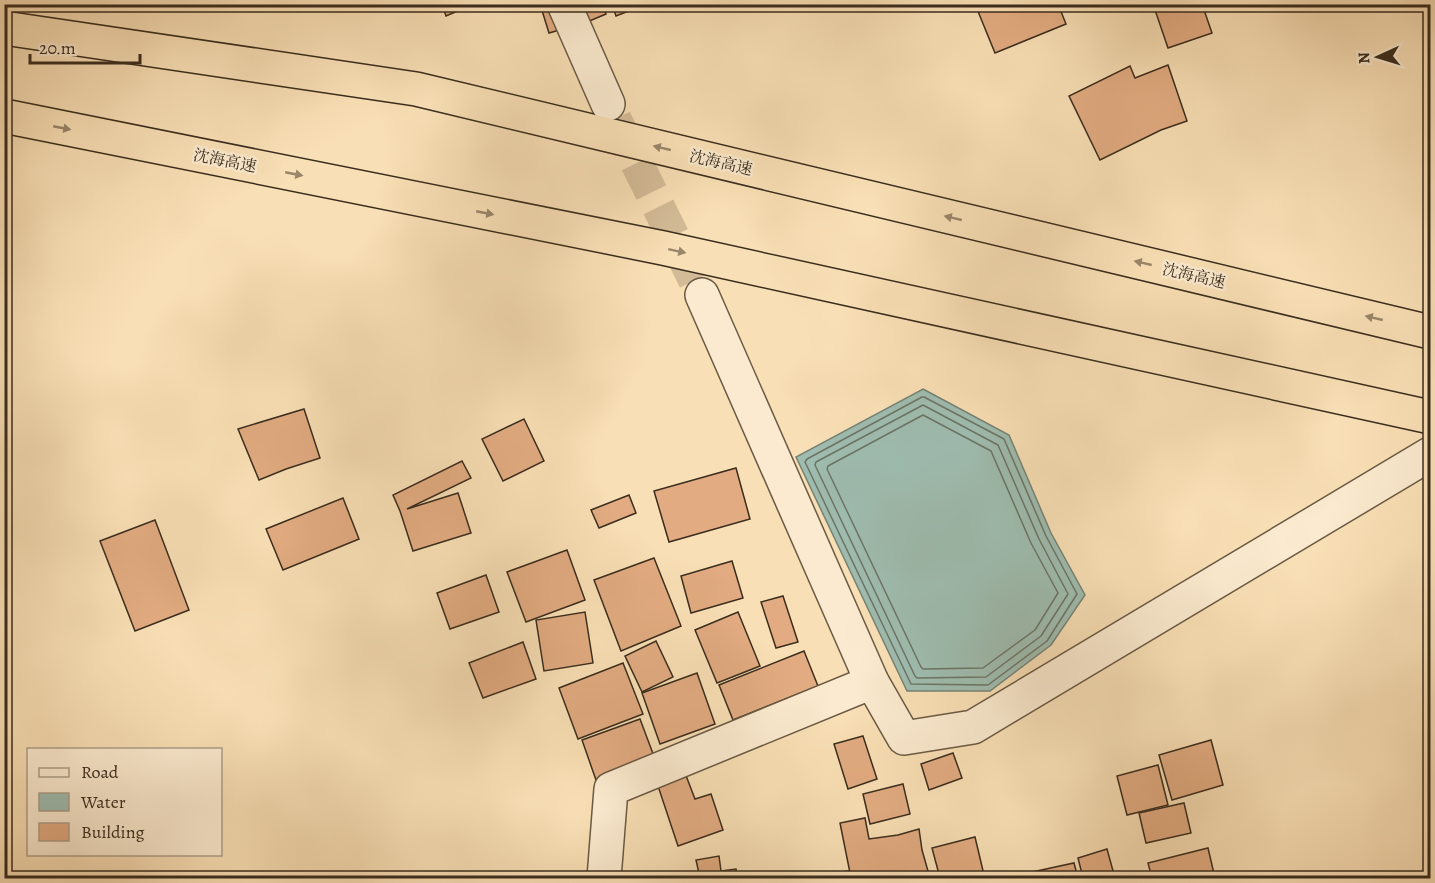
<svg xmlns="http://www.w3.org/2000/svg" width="1435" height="883" viewBox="0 0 1435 883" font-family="Alegreya,'Noto Serif SC',serif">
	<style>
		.water { fill: #9ebcaf; stroke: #768375; stroke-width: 1.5 }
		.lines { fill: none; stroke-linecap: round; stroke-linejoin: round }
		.shore { stroke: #6c7466; stroke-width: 1.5 }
		.building { fill: #e2ab81; stroke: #3a2d1e; stroke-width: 1.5 }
		.minor-tunnel { stroke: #d3bb97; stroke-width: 33; stroke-dasharray: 33 16; stroke-linecap: butt }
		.minor-casing { stroke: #6a5a44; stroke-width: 36 }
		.highway-casing { stroke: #3a2d1e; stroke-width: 36 }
		.minor { stroke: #fbeacf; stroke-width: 33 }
		.highway { stroke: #f9dfb5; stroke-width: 33 }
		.oneway { fill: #9a866a }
		.labels { text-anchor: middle; stroke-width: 4.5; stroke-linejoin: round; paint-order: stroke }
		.street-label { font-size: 16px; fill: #3a2d1e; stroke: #fbeacf }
	</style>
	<rect width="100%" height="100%" fill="#f9dfb5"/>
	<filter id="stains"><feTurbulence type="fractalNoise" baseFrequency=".00333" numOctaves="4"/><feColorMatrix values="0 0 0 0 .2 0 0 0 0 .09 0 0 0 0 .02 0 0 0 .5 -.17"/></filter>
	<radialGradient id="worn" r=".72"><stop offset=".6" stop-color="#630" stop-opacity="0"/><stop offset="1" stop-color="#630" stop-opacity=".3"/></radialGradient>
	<!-- water -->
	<polygon class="water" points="923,389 1009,435 1051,533 1085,595 1051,645 990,691 907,691 796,457"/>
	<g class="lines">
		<!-- shore -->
		<g class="shore">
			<polygon points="922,397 924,397 1004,439 1046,536 1077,594 1047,641 988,685 911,684 805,462 807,459"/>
			<polygon points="923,405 998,445 1039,539 1068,594 1041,636 986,677 917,678 915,676 815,465 816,462"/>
			<polygon points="923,415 991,451 1031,543 1058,593 1035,630 983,668 923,669 921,667 827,469 828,466"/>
		</g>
	</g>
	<!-- building -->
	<g class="building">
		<polygon points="442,4 474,4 446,16"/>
		<polygon points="540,4 602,4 606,14 587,22 549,33"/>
		<polygon points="612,4 644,4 644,5 616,16"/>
		<polygon points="975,4 1058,4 1066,24 995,53"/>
		<polygon points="1153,4 1202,4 1212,33 1168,48"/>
		<polygon points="1168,65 1187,121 1161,130 1100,160 1069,96 1130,66 1135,78"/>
		<polygon points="304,409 320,458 286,469 259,480 238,429"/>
		<polygon points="524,419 544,461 503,481 482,439"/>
		<polygon points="462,461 471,478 407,509 458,493 471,533 413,551 400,511 393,495"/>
		<polygon points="736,468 750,519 669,542 654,491"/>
		<polygon points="629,495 636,513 599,528 591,510"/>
		<polygon points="343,498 359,539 283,570 266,529"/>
		<polygon points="155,520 189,610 135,631 100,541"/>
		<polygon points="567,550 585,600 526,622 507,572"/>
		<polygon points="654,558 681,626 621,651 594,580"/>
		<polygon points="732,561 743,598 691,613 681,576"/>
		<polygon points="486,575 499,612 450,629 437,593"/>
		<polygon points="783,596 798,642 776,648 761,602"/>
		<polygon points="585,612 593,663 544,671 536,620"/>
		<polygon points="738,612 760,666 717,683 695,630"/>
		<polygon points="656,641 673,677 642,692 625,656"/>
		<polygon points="523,642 536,679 483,698 469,663"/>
		<polygon points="804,651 818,686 733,720 719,685"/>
		<polygon points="623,663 643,714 578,739 559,688"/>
		<polygon points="697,673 715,724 660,744 642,693"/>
		<polygon points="640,719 655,759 596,780 582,740"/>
		<polygon points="863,736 877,779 848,789 834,744"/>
		<polygon points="1211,740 1223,785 1172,800 1159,755"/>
		<polygon points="953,753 962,778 929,790 921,764"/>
		<polygon points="1158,765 1168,805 1127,815 1117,776"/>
		<polygon points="685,773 695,799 711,794 723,830 678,846 657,783"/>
		<polygon points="903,784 910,814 870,824 863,794"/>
		<polygon points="1184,803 1191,833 1146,843 1139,813"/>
		<polygon points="865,818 869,839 898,835 919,829 922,850 930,878 851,878 840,823"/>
		<polygon points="975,837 984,875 969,878 940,878 932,848"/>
		<polygon points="1208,848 1215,878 1152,878 1148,863"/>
		<polygon points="1107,849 1115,878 1083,878 1078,858"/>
		<polygon points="719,856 721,871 736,869 738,878 700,878 696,860"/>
		<polygon points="1074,863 1078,878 1019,878 1018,875"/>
		<polygon points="848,871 849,878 818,878 817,875"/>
	</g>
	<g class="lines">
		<!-- minor-tunnel -->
		<polyline class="minor-tunnel" points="615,119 702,295"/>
		<!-- minor casing -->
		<g class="minor-casing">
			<g id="minor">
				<polyline points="564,4 608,104"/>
				<polyline points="702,295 872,682 904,738 973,727 1430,454"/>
				<polyline points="604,878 611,789 872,682"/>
			</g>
		</g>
		<!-- highway casing -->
		<g class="highway-casing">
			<g id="highway">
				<polyline points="4,28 416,89 1430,332"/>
				<polyline points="4,116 663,248 1430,417"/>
			</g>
		</g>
		<!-- minor -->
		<use href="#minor" class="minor"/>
		<!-- highway -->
		<use href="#highway" class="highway"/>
	</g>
	<!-- one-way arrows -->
	<defs><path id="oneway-solid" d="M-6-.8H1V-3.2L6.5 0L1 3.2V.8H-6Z" transform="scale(1.5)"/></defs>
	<g class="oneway">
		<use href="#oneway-solid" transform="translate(62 128) rotate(11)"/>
		<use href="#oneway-solid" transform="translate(662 148) rotate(-167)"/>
		<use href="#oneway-solid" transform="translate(294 174) rotate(11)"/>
		<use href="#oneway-solid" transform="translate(485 213) rotate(11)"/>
		<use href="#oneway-solid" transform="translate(953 218) rotate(-167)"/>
		<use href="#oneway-solid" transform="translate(677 251) rotate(12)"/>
		<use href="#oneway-solid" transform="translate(1143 263) rotate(-167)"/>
		<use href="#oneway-solid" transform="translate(1374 318) rotate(-167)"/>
	</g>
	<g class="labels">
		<!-- street labels -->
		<g class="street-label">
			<text transform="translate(225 160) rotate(11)" y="6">沈海高速</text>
			<text transform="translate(721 162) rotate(13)" y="6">沈海高速</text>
			<text transform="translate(1194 275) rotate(13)" y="6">沈海高速</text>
		</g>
	</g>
	<!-- margin -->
	<rect width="1435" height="883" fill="none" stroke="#f9dfb5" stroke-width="24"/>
	<rect x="6" y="6" width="1423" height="871" fill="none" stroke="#3a2d1e" stroke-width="3"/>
	<rect x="12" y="12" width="1411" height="859" fill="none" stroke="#3a2d1e" stroke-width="1.5"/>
	<!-- legend -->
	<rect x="27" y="748" width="195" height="108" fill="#fbeacf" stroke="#ae9e88" stroke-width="1.5"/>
	<rect x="39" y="768" width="30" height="9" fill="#fbeacf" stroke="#ae9e88" stroke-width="1.5"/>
	<text x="81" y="778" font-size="18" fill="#3a2d1e">Road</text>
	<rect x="39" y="793" width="30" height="18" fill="#9ebcaf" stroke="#ae9e88" stroke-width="1.5"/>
	<text x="81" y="808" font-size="18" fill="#3a2d1e">Water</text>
	<rect x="39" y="823" width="30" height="18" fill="#e2ab81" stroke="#ae9e88" stroke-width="1.5"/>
	<text x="81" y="838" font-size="18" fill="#3a2d1e">Building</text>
	<!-- north arrow -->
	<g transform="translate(1378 57) rotate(266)" stroke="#fbeacf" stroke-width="4.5" paint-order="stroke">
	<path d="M0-4.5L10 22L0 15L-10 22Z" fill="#3a2d1e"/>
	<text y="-9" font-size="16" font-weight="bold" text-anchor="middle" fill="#3a2d1e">N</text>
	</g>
	<!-- scale -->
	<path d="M30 54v9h110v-9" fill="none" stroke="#3a2d1e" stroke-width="3"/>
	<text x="39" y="54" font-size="18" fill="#3a2d1e" stroke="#fbeacf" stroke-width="4.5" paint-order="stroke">20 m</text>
	<rect width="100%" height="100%" filter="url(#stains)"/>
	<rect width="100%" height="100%" fill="url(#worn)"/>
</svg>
